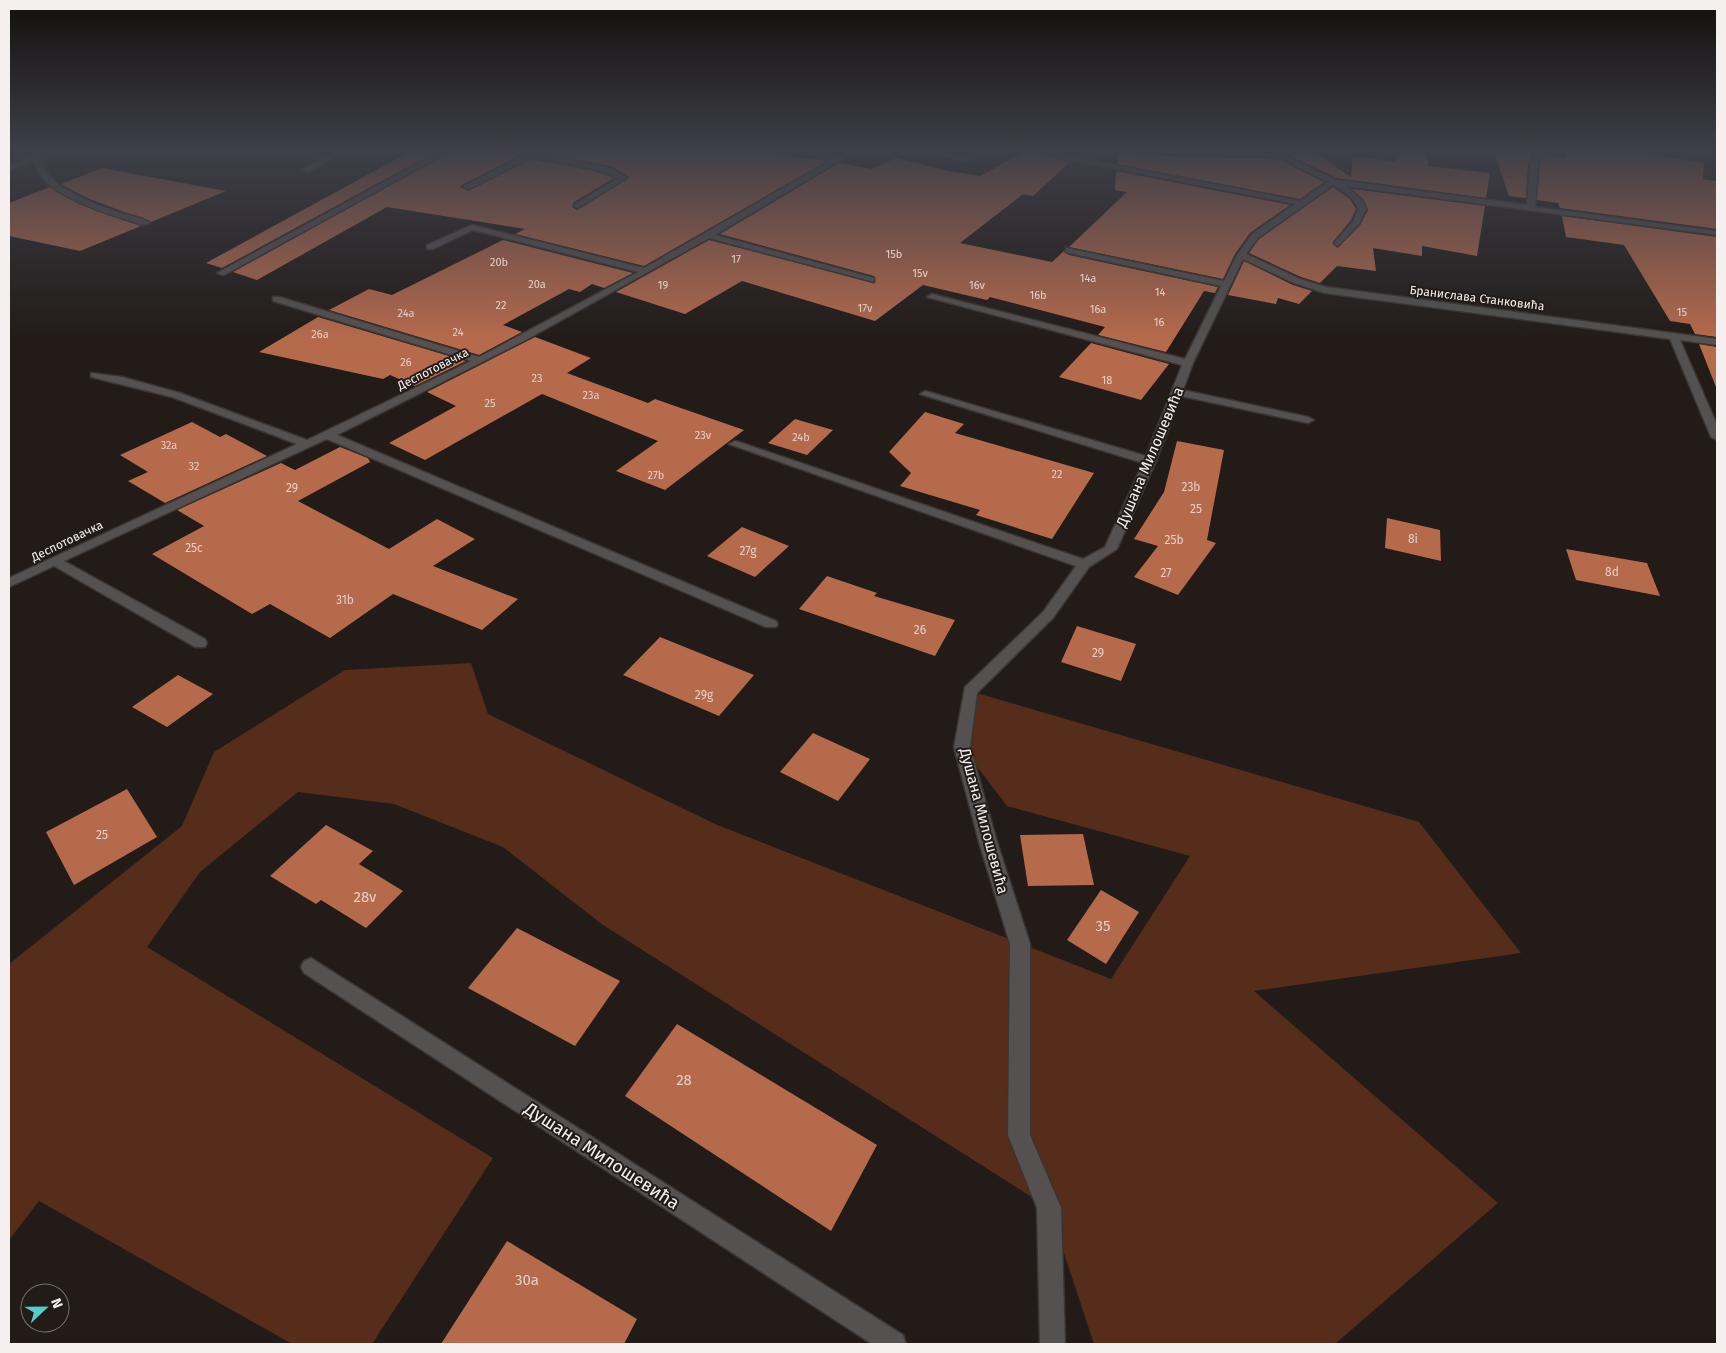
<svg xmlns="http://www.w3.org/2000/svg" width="1726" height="1353" viewBox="0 0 1726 1353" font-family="'Fira Sans',sans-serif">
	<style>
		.green { fill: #562c1b }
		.building { fill: #b66a4c }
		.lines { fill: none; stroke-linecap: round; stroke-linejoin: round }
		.minor-casing { stroke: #3b3532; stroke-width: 3 }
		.minor { fill: #555150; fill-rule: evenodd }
		.labels { text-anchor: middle; stroke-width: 4; stroke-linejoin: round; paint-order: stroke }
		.far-number-label { font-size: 11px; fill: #e5cec6 }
		.far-street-label { font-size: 12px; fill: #f5f0ef; stroke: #221b18 }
		.number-label { font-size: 12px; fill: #e5cec6 }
		.street-label { font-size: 15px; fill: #f5f0ef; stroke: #221b18 }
		.near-number-label { font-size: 15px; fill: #e5cec6 }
		.near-street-label { font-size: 18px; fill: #f5f0ef; stroke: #221b18 }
	</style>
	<rect width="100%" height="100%" fill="#221b18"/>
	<!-- green -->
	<polygon class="green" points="471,663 488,714 715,824 1111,979 1190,856 1007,806 962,747 970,691 1419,822 1521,953 1254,991 1498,1203 1335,1344 1094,1344 1049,1208 603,925 503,847 394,804 298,792 200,872 147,947 493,1158 372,1344 292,1344 39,1201 9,1240 9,964 182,826 214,752 345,670"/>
	<!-- building -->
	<g class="building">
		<polygon points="413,150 439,150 222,268 206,263"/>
		<polygon points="454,150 530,150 460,186 468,191 532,159 594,171 614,178 574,202 572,207 577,210 629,177 610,166 543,153 546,150 767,150 779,152 779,155 827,161 644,266 515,234 525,229 387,207 257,280 233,272"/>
		<polygon points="1118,150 1127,150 1133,155 1278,159 1324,182 1300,199 1117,164"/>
		<polygon points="1397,150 1427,152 1428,166 1490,173 1486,198 1337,178 1285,153 1312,151 1351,177 1353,156 1396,162"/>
		<polygon points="1493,150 1533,153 1528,164 1526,198 1509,196"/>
		<polygon points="1563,150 1655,150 1652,155 1704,163 1703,179 1717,181 1717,229 1560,208 1558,203 1537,200 1540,164 1543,154 1566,158"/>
		<polygon points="1026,151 1070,162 1033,196 1023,194 960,243 1052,262 1064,251 1069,255 1218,287 1215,293 1204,291 1166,352 1098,335 1105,327 990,297 987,300 923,285 875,321 742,281 685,314 616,292 709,240 875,283 874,276 720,234 839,163 872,169 896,158 948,171 980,176"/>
		<polygon points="102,168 226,191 151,222 87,198 61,184"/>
		<polygon points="1116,171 1290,205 1250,233 1235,254 1223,279 1069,247 1127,192 1115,190"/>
		<polygon points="50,187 79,204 141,226 80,251 9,236 9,203"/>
		<polygon points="1333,187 1350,199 1356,209 1351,220 1333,242 1337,248 1360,225 1368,210 1363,199 1352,189 1485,206 1477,256 1422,246 1422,256 1373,248 1376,271 1337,266 1320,283 1301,277 1249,253 1259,239"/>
		<polygon points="1562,216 1717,237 1717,337 1695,334 1690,324 1670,321 1624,245 1566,237"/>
		<polygon points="503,240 633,273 604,288 592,284 580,292 569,289 503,325 522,332 479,355 329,310 369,289 392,295"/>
		<polygon points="1244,261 1293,285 1312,291 1299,304 1278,298 1276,304 1228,295"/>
		<polygon points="318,317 466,361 415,386 390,375 383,379 259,352"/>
		<polygon points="535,337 591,358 567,373 648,403 655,399 744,430 665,490 616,471 658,441 542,394 425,460 389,443 456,406 427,392"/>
		<polygon points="1091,343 1169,364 1141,400 1059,377"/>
		<polygon points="1699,344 1717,347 1717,387 1716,387"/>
		<polygon points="925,412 964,424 955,433 1094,473 1052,539 976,515 980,510 900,486 911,473 889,452"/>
		<polygon points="795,419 833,430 807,455 768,443"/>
		<polygon points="192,422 220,437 226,434 267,456 165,503 128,481 148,472 120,455"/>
		<polygon points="1177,441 1224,450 1207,540 1216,543 1178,595 1134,577 1158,546 1134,539 1164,492"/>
		<polygon points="340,447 368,458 370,462 298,501 389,549 437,519 475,539 433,566 518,599 482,630 393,594 330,638 270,604 252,614 152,554 204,526 177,510 281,463 295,470"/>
		<polygon points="1387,518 1440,530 1441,561 1385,548"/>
		<polygon points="742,527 789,546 755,577 707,556"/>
		<polygon points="1566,549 1647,563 1660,596 1576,580"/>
		<polygon points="827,576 877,593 874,596 955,620 935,656 799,609"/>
		<polygon points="1077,626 1136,644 1121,681 1061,662"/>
		<polygon points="660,637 754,675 719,716 623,675"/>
		<polygon points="178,675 213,694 167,727 132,707"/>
		<polygon points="813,733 870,759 838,801 780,772"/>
		<polygon points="127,789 157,837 74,885 46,832"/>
		<polygon points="326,825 373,851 359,864 403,891 366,928 321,900 316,904 270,876"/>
		<polygon points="1083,834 1094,885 1028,886 1020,835"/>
		<polygon points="1101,890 1139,912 1106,964 1067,940"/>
		<polygon points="517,928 620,981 575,1046 468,988"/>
		<polygon points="677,1024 877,1145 831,1231 625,1096"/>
		<polygon points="507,1241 637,1319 624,1344 441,1344"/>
	</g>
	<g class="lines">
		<!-- minor casing -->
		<g class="minor-casing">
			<g id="minor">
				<path d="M34,150H42V154L52,150H62L42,159C42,186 99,206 121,213C130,216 143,217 150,223L143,225C115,216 39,196 34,161L9,170V166L34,156Z"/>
				<polygon points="336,150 345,150 309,172 302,170"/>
				<polygon points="443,150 452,150 224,275 217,273"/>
				<polygon points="535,150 544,150 538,154 610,168 627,178 578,208 574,206 575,204 618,178 595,169 532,157 469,189 462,187"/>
				<polygon points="849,150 857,150 715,235 874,278 874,282 709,238 524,341 337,435 776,621 778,624 776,627 766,627 327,439 64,561 205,639 207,643 205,647 195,647 54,566 9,587 9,578 297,444 172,397 91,377 91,373 122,377 180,393 307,440 471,361 273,301 273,297 279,297 479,357 638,272 473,230 433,249 427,249 427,245 472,225 644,268"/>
				<polygon points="921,150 934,150 971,160 967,162"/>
				<path d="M1180,150L1273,153L1271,150H1278L1286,156L1336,180L1527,205L1530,164L1536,150H1543L1538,164L1535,207L1717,231V235L1346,186L1362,200L1366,209L1359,224L1338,246L1334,243L1353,221L1358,209C1354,197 1344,191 1333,185L1258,238L1246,254L1300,279L1326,287L1717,339V345L1680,340L1717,425V440L1711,437L1670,339L1325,293L1294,283L1243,259L1193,363L1183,390L1308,417L1314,420L1308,423L1181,396L1156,461L1117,549L1089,567L1053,618L977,693L970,747L997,842L1030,944V1135L1061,1208L1065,1344H1040L1037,1208L1008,1135L1010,944L979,842L954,747L965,687L1043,612L1076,566L729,444L735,441L739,442L1083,559L1105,547L1143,463L920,394L925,391L929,392L1146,456L1182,365L927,297L932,294L1185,359L1221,286L1069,253L1066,252V248L1224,281L1237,255L1252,234L1295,204L1051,156L1048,152L1300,201L1328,182L1278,157L1133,153L1129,151Z"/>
				<polygon points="1712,150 1717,150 1717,153"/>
				<polygon points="311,958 903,1335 906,1344 872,1344 304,973 301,967 304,961"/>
			</g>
		</g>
		<!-- minor -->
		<use href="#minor" class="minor"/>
	</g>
	<!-- sky -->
	<linearGradient id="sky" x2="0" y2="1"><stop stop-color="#130f0d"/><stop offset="0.44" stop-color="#3e3f48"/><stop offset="1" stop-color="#3e3f48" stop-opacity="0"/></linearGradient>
	<rect width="1726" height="340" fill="url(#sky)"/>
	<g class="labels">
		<!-- far-number labels -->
		<g class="far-number-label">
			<text x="894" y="258">15b</text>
			<text x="736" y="263">17</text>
			<text x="499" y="266">20b</text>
			<text x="920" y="277">15v</text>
			<text x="1088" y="282">14a</text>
			<text x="537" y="288">20a</text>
			<text x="663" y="289">19</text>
			<text x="977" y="289">16v</text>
			<text x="1160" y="296">14</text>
			<text x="1038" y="299">16b</text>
			<text x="501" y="309">22</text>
			<text x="865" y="312">17v</text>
			<text x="1098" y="313">16a</text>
			<text x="1682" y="316">15</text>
			<text x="406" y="317">24a</text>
			<text x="1159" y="326">16</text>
			<text x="458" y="336">24</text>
			<text x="320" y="338">26a</text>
			<text x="406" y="366">26</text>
			<text x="537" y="382">23</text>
			<text x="1107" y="384">18</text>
			<text x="591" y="399">23a</text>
			<text x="490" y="407">25</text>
			<text x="703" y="439">23v</text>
			<text x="801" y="441">24b</text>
			<text x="169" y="449">32a</text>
			<text x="194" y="470">32</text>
			<text x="1057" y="478">22</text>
			<text x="656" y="479">27b</text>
		</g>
		<!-- far-street labels -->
		<g class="far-street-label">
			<text transform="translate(1477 298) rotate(7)" y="4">Бранислава Станковића</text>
			<text transform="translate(433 369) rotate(-27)" y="4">Деспотовачка</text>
			<text transform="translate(67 541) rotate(-26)" y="4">Деспотовачка</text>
		</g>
		<!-- number labels -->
		<g class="number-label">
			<text x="1191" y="491">23b</text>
			<text x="292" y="492">29</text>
			<text x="1196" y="513">25</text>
			<text x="1413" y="543">8i</text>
			<text x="1174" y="544">25b</text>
			<text x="194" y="552">25c</text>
			<text x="748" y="555">27g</text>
			<text x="1612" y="576">8d</text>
			<text x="1166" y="577">27</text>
			<text x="345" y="604">31b</text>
			<text x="920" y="634">26</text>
			<text x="1098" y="657">29</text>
			<text x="704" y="699">29g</text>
			<text x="102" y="839">25</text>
		</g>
		<!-- street labels -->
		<g class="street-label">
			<text transform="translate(1150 457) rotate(-67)" y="5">Душана Милошевића</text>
			<text transform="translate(984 821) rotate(75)" y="5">Душана Милошевића</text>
		</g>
		<!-- near-number labels -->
		<g class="near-number-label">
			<text x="365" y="902">28v</text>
			<text x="1103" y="931">35</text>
			<text x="684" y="1085">28</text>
			<text x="527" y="1285">30a</text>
		</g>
		<!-- near-street labels -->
		<g class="near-street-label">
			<text transform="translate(602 1156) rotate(33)" y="6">Душана Милошевића</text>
		</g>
	</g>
	<!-- border -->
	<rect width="1726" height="1353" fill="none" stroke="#f5f0ef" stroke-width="20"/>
	<!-- north arrow -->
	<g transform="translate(45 1308) rotate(68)"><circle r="24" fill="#221b18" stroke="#76706e"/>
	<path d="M0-4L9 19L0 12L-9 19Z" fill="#53cdc9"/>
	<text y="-8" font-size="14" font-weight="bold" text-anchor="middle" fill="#f5f0ef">N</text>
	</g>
</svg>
